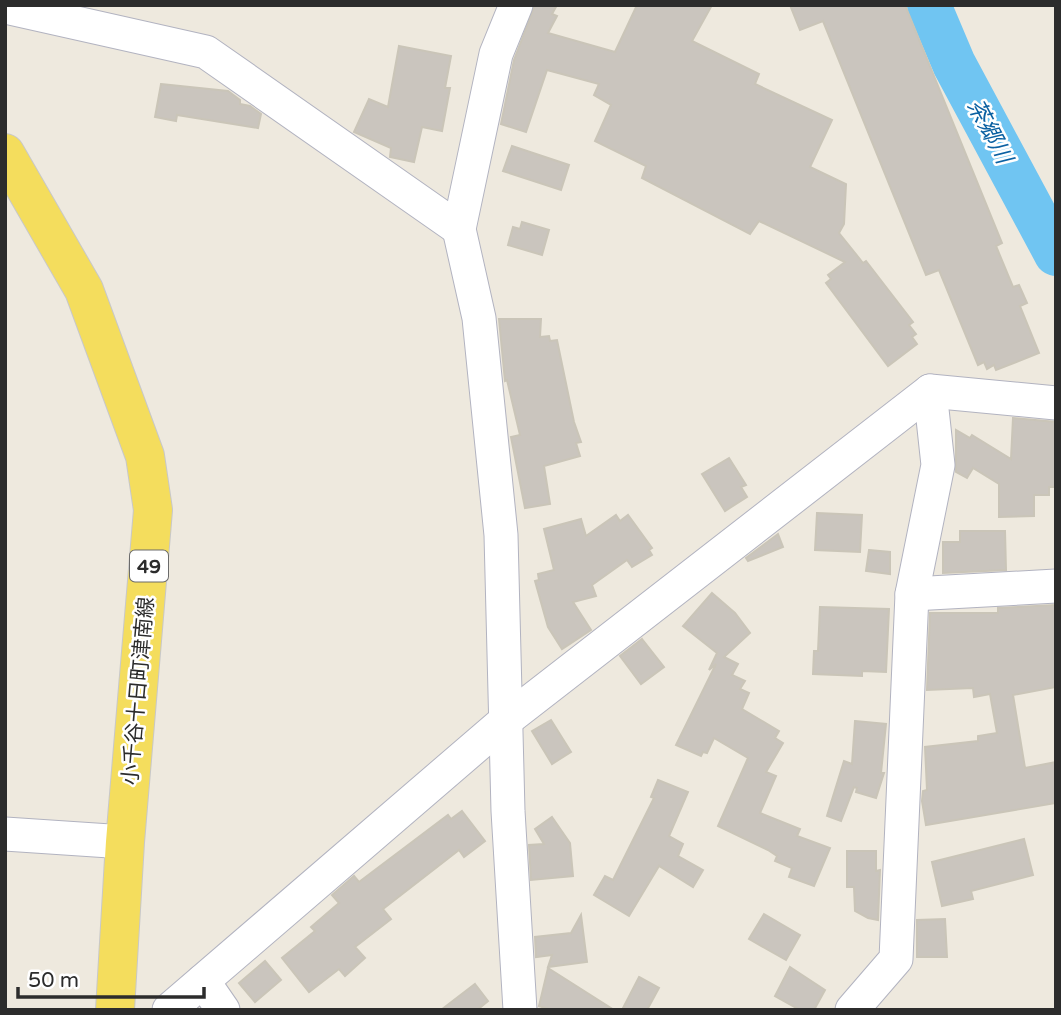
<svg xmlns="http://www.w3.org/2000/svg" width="1061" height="1015" viewBox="0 0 1061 1015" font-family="'Varela Round','Noto Sans JP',sans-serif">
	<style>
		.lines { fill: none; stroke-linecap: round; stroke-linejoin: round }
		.river { stroke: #70c5f2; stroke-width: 44 }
		.building { fill: #cac5be; stroke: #cac5b8; stroke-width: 2 }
		.minor-casing { stroke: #b2b3c0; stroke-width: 35 }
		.major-casing { stroke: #c8c8c8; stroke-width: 40 }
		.minor { stroke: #fff; stroke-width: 33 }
		.major { stroke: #f4dd5d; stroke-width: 38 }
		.labels { text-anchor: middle; stroke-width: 5; stroke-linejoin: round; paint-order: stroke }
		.shield { fill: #fff; stroke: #6b6b6b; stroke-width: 2 }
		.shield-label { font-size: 19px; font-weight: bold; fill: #2c2c2c }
		.street-label { font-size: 21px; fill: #2c2c2c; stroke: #fff }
		.water-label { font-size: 23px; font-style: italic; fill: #0b61a2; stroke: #fff }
	</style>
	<rect width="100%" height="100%" fill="#eee9de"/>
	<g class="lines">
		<!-- river -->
		<polyline class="river" points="929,5 954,64 1056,254"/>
	</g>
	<!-- building -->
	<g class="building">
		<polygon points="535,5 557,5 552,14 557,16 548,33 615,52 637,5 712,5 692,41 759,74 755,84 832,120 810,167 846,184 844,224 839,233 863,263 866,261 913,322 909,325 916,334 912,337 917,344 888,366 826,283 831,279 828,275 845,262 759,221 750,234 642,178 646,166 595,141 611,105 594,95 599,84 547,70 526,132 501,124 514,60"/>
		<polygon points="790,5 905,5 1002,243 996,246 1013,287 1019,285 1027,303 1020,306 1039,353 996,370 994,365 987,369 984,362 978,365 939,270 926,275 823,21 800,30"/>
		<polygon points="399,46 451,56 445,88 450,88 442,131 422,127 414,162 390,157 391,148 354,132 369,99 388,107"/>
		<polygon points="161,84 228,91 240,100 240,104 250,106 261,114 258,128 177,115 176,121 155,117"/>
		<polygon points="512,146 569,165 561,190 503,171"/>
		<polygon points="522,222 549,230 542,255 508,245 513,227 520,229"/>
		<polygon points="499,319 541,319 540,337 549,336 550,341 557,340 574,422 581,442 576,443 580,456 544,466 550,504 525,508 511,437 520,435 507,380 505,381"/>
		<polygon points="1013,418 1056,422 1056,487 1049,487 1049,495 1034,495 1034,516 999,517 999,484 973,468 967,478 956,472 956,430 970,438 972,435 1011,459"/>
		<polygon points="729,458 746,485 741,487 747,497 725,511 702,474"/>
		<polygon points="817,513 862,515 860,552 815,550"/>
		<polygon points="616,515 620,521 628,515 652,548 649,550 652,555 632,567 627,560 592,585 596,596 573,602 591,630 562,649 548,627 535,581 539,580 538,574 554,570 544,529 581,519 586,536"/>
		<polygon points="960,531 1005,531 1006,570 943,573 943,542 960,542"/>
		<polygon points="778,534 783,547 748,561 746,558"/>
		<polygon points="869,550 890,552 890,574 866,571"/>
		<polygon points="712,593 735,613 750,633 724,657 738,664 732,675 745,681 740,689 749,693 742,709 779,731 775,738 783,743 766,772 776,776 760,813 800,829 797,836 830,848 814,886 789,877 792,868 775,861 777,856 768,850 718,826 748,758 714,738 707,753 703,752 701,756 676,745 716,664 709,670 717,653 683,626"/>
		<polygon points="1056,605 1056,687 1013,695 1025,768 1056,762 1056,803 926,825 922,801 923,791 927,790 925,747 978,741 978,736 997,733 990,694 974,697 973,688 927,690 930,613 998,613 998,608"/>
		<polygon points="820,607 889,609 886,672 862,671 862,676 813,674 814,651 818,651"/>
		<polygon points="642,639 664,667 641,684 620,656"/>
		<polygon points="551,720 571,752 552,764 532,731"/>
		<polygon points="855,721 886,724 881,773 884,773 876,798 856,792 857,788 854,787 841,821 827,816 844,761 852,764"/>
		<polygon points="658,780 688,792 669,836 683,844 678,856 703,870 693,887 659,866 629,916 594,895 605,876 613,880 654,798 651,797"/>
		<polygon points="462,811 485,841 464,857 459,850 383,909 391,919 355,947 365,958 345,976 339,969 309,992 282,958 315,931 311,927 339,903 332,895 354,876 359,882 448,815 451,819"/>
		<polygon points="552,817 570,843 573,876 531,880 529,845 544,844 535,829"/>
		<polygon points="1024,839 1033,875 971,891 973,899 942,906 932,862"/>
		<polygon points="847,851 876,851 876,871 880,870 878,920 868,918 855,911 854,887 847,887"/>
		<polygon points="764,914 800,935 786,960 749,939"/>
		<polygon points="581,915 587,962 548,967 552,955 536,957 535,937 571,933"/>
		<polygon points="945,919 947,957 917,957 917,920"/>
		<polygon points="265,961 281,980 255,1002 239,983"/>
		<polygon points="790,967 825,990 814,1010 800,1010 775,996"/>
		<polygon points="548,968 614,1010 551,1010 539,1006"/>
		<polygon points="639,977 659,988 647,1010 622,1010"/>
		<polygon points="475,984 488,1001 477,1010 441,1010"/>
	</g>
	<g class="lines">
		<!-- minor casing -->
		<g class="minor-casing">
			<g id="minor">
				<polyline points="516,5 496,54 459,229 479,318 501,535 508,811 520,1010"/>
				<polyline points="5,7 206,52 459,229"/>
				<polyline points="912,594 1056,586"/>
				<polyline points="5,834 125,842"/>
				<polyline points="203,981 223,1010"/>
				<polyline points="169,1010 505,721 930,391 1056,403"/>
				<polyline points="852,1010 896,959 912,594 938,465 930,391"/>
			</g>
		</g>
		<!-- major casing -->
		<g class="major-casing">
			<polyline id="major" points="5,153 84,290 145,456 153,510 125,842 115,1010"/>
		</g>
		<!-- minor -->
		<use href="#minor" class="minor"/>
		<!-- major -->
		<use href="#major" class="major"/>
	</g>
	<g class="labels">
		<!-- shield labels -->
		<rect class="shield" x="130" y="550.5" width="38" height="31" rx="5"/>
		<g class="shield-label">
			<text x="149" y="573">49</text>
		</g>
		<!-- street labels -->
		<g class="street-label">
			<text transform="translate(138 691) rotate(-85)" y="7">小千谷十日町津南線</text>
		</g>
		<!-- water labels -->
		<g class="water-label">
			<text transform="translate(990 131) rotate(62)" y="8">茶郷川</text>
		</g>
	</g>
	<!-- border -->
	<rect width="1061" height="1015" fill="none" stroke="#2c2c2c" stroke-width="14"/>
	<!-- scale -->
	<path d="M18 987v10h186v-10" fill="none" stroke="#2c2c2c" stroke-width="3.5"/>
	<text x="28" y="987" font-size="21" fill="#2c2c2c" stroke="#ffffff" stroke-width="5" paint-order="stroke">50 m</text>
</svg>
